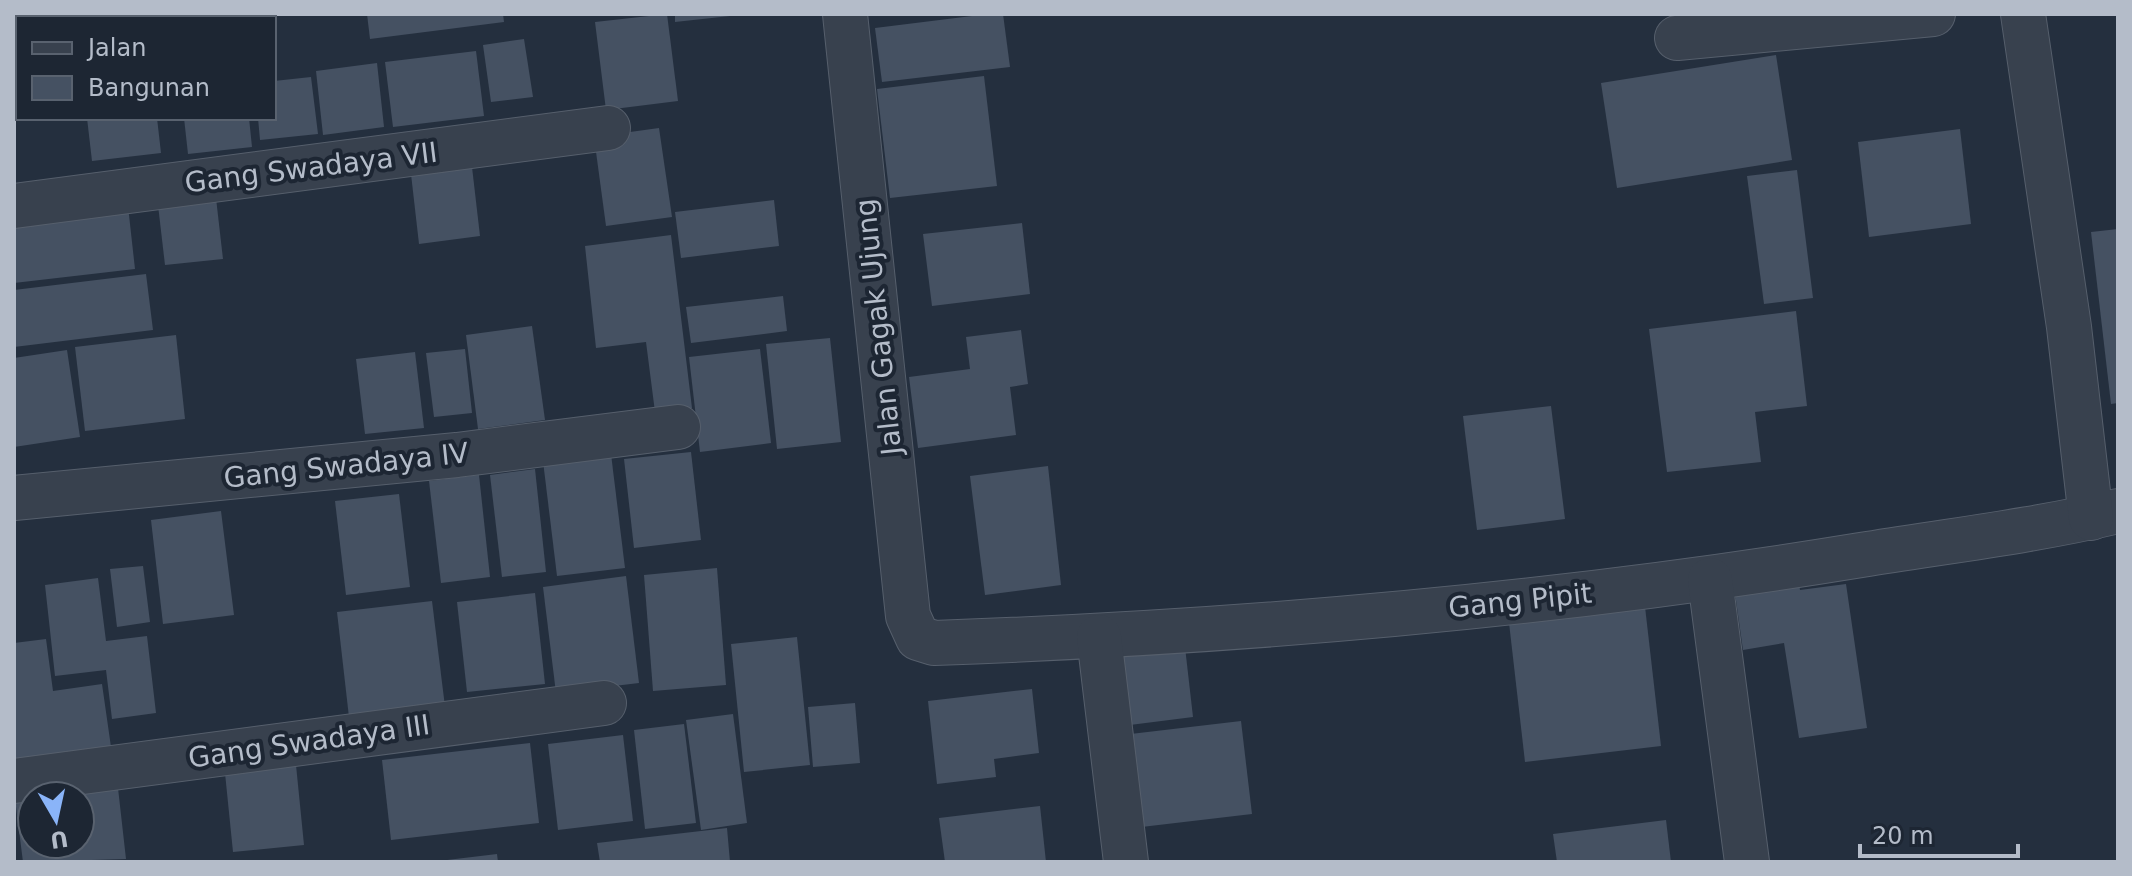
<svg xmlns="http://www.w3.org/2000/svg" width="2132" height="876" viewBox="0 0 2132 876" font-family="'DejaVu Sans',sans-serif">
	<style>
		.building { fill: #455162 }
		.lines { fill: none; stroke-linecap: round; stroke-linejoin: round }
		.minor-casing { stroke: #565f6c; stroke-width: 46 }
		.minor { stroke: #38414e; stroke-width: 44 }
		.labels { text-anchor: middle; stroke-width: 8; stroke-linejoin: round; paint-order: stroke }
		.street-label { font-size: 28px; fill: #b4bcc9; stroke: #1d2633 }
	</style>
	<rect width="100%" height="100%" fill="#242f3e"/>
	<!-- building -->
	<g class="building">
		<polygon points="367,14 503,14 504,22 370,39"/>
		<polygon points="667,14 678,101 606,110 595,22"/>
		<polygon points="675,14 729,14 730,16 675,22"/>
		<polygon points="988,14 1003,14 1010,67 882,82 875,28"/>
		<polygon points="524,39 533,97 491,102 483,45"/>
		<polygon points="476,51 484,116 393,127 385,62"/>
		<polygon points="1776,55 1792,160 1617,188 1601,83"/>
		<polygon points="377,63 384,127 323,135 316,71"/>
		<polygon points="984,76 997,186 890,198 877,89"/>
		<polygon points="311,77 318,134 260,140 258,118 274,118 274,81"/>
		<polygon points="87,118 157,118 161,153 92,161"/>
		<polygon points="184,118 249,118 252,147 188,154"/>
		<polygon points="659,128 672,217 606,226 594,137"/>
		<polygon points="1960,129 1971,224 1869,237 1858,142"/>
		<polygon points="472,167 480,236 419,244 411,174"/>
		<polygon points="1797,170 1813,298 1764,304 1747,176"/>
		<polygon points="216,198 223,259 165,265 158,205"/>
		<polygon points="774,200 779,246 681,258 675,212"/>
		<polygon points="128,206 135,269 14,283 14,220"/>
		<polygon points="1022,223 1030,294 932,306 923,234"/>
		<polygon points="2118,229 2118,403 2111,404 2091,232"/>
		<polygon points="671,235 692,408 655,412 646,342 596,348 585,246"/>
		<polygon points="146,274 153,330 14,347 14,290"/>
		<polygon points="783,296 787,331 691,343 686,307"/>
		<polygon points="1796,311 1807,406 1755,412 1761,462 1667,472 1649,329"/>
		<polygon points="532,326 545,420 478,429 466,335"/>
		<polygon points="1021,330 1028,384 1010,387 1016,435 918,448 909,377 970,369 966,337"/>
		<polygon points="176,335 185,419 85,431 75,347"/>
		<polygon points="830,338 841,442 777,449 766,344"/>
		<polygon points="465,349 472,413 434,417 426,353"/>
		<polygon points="760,349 771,443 700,452 689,357"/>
		<polygon points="67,350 80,437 14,447 14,358"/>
		<polygon points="415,352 424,428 365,434 356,359"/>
		<polygon points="1551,406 1565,519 1477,530 1463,416"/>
		<polygon points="691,452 701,540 634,548 624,459"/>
		<polygon points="611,454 625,568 557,576 543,461"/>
		<polygon points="1048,466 1061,585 985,595 970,476"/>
		<polygon points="535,469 546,572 502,577 490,475"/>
		<polygon points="479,475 490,577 441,583 429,481"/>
		<polygon points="399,494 410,587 346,595 335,501"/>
		<polygon points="221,511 234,615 163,624 151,520"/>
		<polygon points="143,566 150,622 117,627 110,569"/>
		<polygon points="717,568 726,685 653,691 644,575"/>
		<polygon points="626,576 639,683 556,693 543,587"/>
		<polygon points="98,578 106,641 147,636 156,713 112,719 106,670 55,676 45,585"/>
		<polygon points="1799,583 1800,590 1846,584 1867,728 1799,738 1784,643 1743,650 1735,593"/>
		<polygon points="535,593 545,684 467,692 457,602"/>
		<polygon points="1644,598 1661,746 1525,762 1508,614"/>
		<polygon points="432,601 446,715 350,726 337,612"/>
		<polygon points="797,637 810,765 744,772 731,644"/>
		<polygon points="46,639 53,691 102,684 111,747 14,761 14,643"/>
		<polygon points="1185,647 1193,717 1122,726 1114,655"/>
		<polygon points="1032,689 1039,753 994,759 996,777 937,784 928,701"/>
		<polygon points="855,703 860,763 813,767 808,707"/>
		<polygon points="733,714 747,823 701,830 686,720"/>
		<polygon points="1241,721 1252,814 1133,828 1122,735"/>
		<polygon points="684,724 696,823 645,829 634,730"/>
		<polygon points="623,735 633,821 558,830 548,744"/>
		<polygon points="530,743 539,823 391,840 382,760"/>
		<polygon points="296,765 304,845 233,852 225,773"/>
		<polygon points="118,788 126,859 23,862 15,799 32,797 32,844 80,844 80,796 62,796"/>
		<polygon points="1040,806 1046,862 945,862 939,818"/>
		<polygon points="1666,820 1671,862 1557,862 1553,834"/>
		<polygon points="727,828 730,862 600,862 597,843"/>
		<polygon points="497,854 498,862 447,862 447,860"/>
	</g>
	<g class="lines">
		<!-- minor casing -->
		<g class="minor-casing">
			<g id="minor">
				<path d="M845,14L908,616L918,638L934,643C1244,632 1555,605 1861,555C1947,541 2034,531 2118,511"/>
				<polyline points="2023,14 2069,327 2091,518"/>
				<polyline points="1677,38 1933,14"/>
				<polyline points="14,206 608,128"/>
				<polyline points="14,498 457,455 678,427"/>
				<polyline points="1710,580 1747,862"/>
				<polyline points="1099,637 1126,862"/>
				<polyline points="14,781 604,703"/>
			</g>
		</g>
		<!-- minor -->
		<use href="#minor" class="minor"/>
	</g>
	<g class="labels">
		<!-- street labels -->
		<g class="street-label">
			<text transform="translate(311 167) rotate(-7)" y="10">Gang Swadaya VII</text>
			<text transform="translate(878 327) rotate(-96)" y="10">Jalan Gagak Ujung</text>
			<text transform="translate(346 465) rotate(-6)" y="10">Gang Swadaya IV</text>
			<text transform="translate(1520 600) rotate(-6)" y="10">Gang Pipit</text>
			<text transform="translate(309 741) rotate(-8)" y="10">Gang Swadaya III</text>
		</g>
	</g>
	<!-- border -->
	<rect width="2132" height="876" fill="none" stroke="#b4bcc9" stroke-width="32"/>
	<!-- legend -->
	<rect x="16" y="16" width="260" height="104" fill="#1d2633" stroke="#59626f" stroke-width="2"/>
	<rect x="32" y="42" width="40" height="12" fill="#38414e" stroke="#59626f" stroke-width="2"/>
	<text x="88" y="56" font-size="24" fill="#b4bcc9">Jalan</text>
	<rect x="32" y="76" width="40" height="24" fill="#455162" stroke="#59626f" stroke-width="2"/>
	<text x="88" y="96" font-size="24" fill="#b4bcc9">Bangunan</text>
	<!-- north arrow -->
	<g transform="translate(56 820) rotate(171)"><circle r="38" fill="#1d2633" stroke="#59626f" stroke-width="2"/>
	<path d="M0-6L14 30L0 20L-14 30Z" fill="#8ab4f8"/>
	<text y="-12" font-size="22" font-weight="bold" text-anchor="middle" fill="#b4bcc9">U</text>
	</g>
	<!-- scale -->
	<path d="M1860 844v12h158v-12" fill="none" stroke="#b4bcc9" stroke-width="4"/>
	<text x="1872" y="844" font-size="24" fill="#b4bcc9" stroke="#1d2633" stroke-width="6" paint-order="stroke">20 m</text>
</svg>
